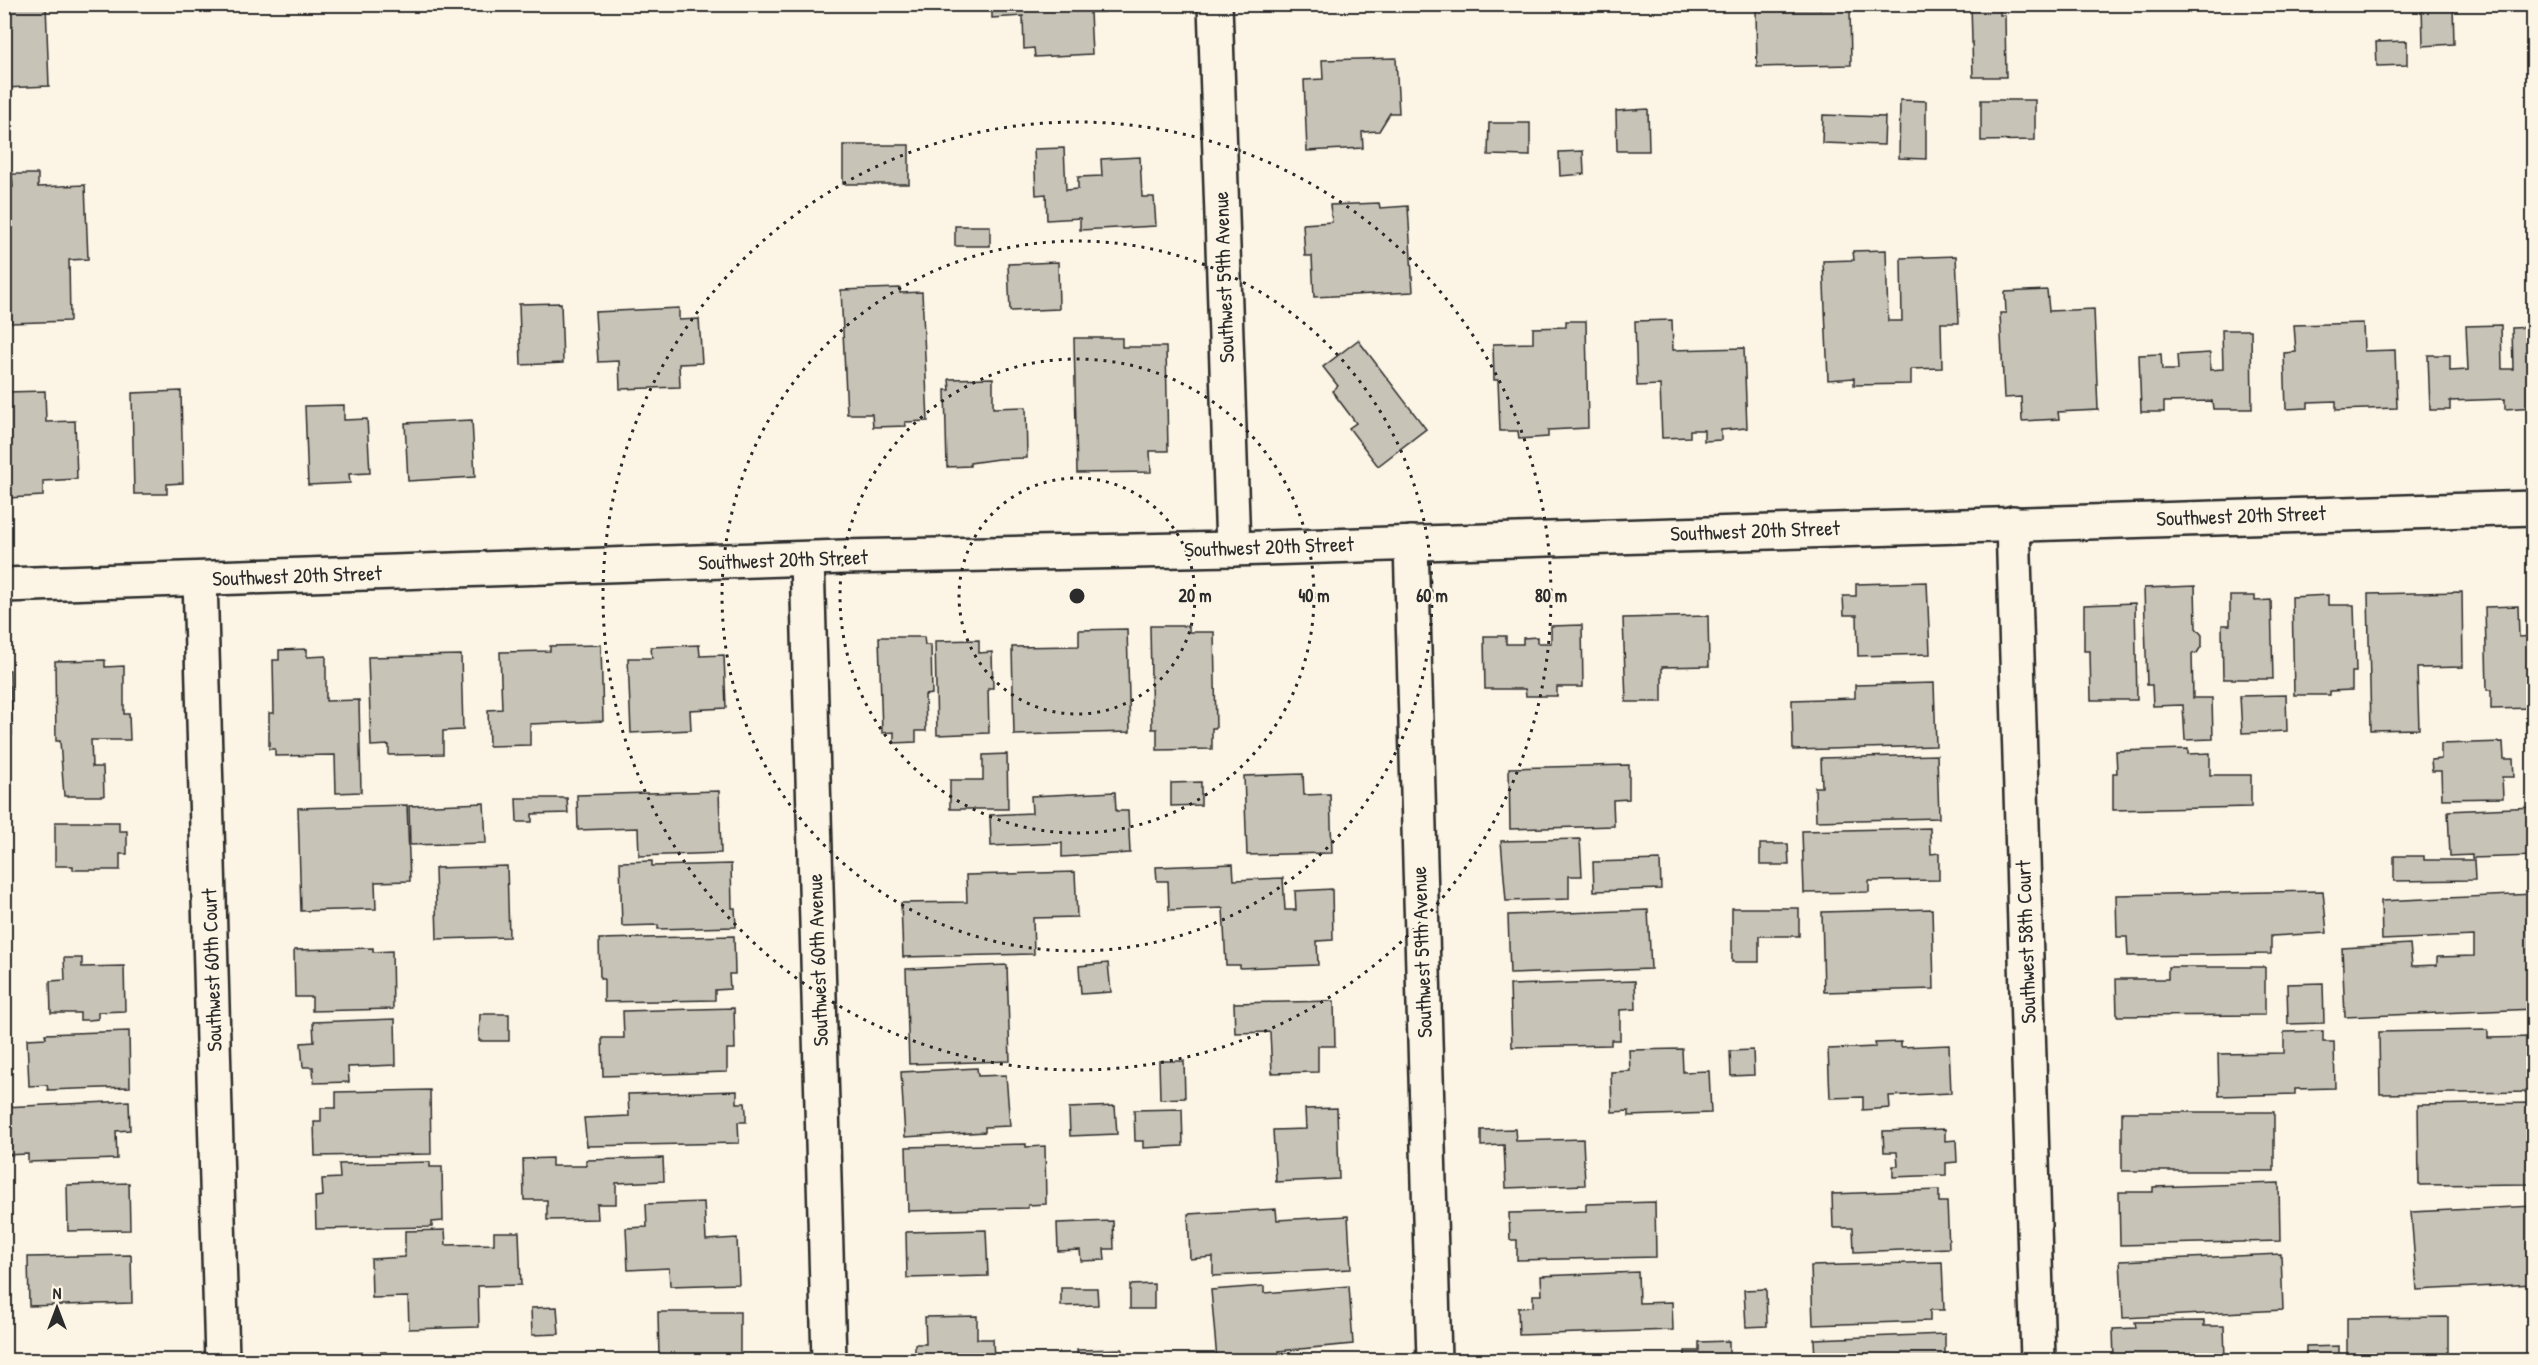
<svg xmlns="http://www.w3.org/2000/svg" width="2538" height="1365" viewBox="0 0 2538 1365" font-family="'Patrick Hand',sans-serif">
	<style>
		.building { fill: #c8c3b7; stroke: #2b2b2b; stroke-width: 1.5 }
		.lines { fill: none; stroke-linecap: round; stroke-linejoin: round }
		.minor-casing { stroke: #2b2b2b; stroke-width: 38 }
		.minor { stroke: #fcf5e5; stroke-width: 33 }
		.ring { fill: none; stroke: #2b2b2b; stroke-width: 3; stroke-dasharray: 3 6 }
		.labels { text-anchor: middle; stroke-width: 4.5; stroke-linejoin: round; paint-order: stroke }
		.street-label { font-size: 21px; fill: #2b2b2b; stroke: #fcf5e5 }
		.centre { fill: #2b2b2b; stroke: #fcf5e5; stroke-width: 3 }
		.ring-label { font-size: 18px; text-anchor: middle; font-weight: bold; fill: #2b2b2b; stroke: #fcf5e5; stroke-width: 4.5; stroke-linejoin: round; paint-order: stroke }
	</style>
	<rect width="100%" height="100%" fill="#fcf5e5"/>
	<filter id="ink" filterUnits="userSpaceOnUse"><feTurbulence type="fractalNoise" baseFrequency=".0167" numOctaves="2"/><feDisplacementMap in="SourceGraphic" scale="12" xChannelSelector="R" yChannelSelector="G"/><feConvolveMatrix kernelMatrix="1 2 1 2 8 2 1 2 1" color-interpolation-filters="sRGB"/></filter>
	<g filter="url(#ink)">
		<!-- building -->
		<g class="building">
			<polygon points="4,4 46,4 49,86 4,88"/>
			<polygon points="992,4 1104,4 1104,12 1090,12 1092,54 1035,57 1034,48 1024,49 1023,16 992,18"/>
			<polygon points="1305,4 1362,4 1362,6 1305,7"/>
			<polygon points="1971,4 2000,4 2000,15 2005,15 2006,77 1973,77"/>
			<polygon points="2422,4 2453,4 2454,44 2423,46"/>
			<polygon points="1850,8 1851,65 1757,67 1756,10"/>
			<polygon points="2407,41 2407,65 2377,66 2376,42"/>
			<polygon points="1396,58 1399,113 1390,113 1379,131 1362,132 1363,148 1307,151 1304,80 1323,79 1322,60"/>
			<polygon points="1900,100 1926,101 1926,159 1899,158"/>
			<polygon points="1981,100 2035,100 2035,140 1981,141"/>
			<polygon points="1648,109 1649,151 1617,151 1616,111"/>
			<polygon points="1823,115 1885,117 1884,145 1822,143"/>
			<polygon points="1489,123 1530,123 1530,156 1488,155"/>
			<rect x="843" y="145" width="66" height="39"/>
			<polygon points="1064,148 1066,190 1078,189 1078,177 1102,176 1101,159 1140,157 1142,197 1154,197 1156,226 1080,230 1080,218 1047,220 1046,194 1036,195 1034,149"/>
			<polygon points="1583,151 1584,174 1560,176 1559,152"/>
			<polygon points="12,174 38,174 38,187 85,185 88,259 69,260 70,321 11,323 10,290 4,290 4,188 13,187"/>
			<polygon points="1379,203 1380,208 1408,206 1413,292 1314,297 1312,256 1305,256 1303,224 1332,222 1330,205"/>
			<rect x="955" y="226" width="35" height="20"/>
			<polygon points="1886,250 1888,321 1902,321 1901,258 1956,256 1959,323 1941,323 1942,368 1911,369 1911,384 1854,385 1854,378 1828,380 1823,261 1854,260 1853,251"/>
			<polygon points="1058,262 1059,309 1010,311 1008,264"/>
			<polygon points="900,288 900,293 922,292 928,421 905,422 906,426 873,427 872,414 847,414 841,290"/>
			<polygon points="2047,290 2049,311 2094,309 2098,410 2058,412 2059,419 2022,421 2021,397 2004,398 2000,313 2006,313 2005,292"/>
			<polygon points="561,303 563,363 521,365 519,304"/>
			<polygon points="679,308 679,320 699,319 702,363 679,364 680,387 620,389 619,361 598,362 595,312"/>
			<polygon points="1672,320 1673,350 1744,348 1747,428 1721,430 1721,440 1704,441 1704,430 1690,430 1690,437 1662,438 1660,385 1637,386 1635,321"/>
			<polygon points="1566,321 1586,321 1588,428 1548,430 1548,437 1519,439 1518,431 1500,431 1498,380 1494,380 1493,344 1533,343 1533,328 1566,327"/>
			<polygon points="2363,323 2364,351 2395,350 2397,408 2336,410 2336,401 2308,402 2308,408 2286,409 2284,353 2296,352 2294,325"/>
			<polygon points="2501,325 2502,369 2513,369 2512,328 2534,327 2534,407 2505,409 2505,399 2450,401 2450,410 2430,410 2428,355 2450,355 2450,371 2468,370 2466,326"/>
			<polygon points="2222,330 2251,330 2252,409 2213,409 2212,401 2164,402 2164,412 2141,412 2139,355 2161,354 2162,370 2178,370 2177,355 2210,353 2210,370 2223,369"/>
			<polygon points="1074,338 1122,338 1122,347 1166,347 1168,451 1150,451 1151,472 1077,473"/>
			<polygon points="1358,340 1426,429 1378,466 1349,428 1356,423 1332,391 1338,386 1323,367"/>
			<polygon points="993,378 993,408 1026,407 1027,458 998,459 970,463 970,466 947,467 945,390 950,390 949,379"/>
			<polygon points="45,391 46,422 75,421 77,479 43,481 43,496 8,498 7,481 4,481 6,392"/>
			<polygon points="181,391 183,483 167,484 167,494 134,494 132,393"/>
			<polygon points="344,405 344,420 367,419 370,473 349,474 350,483 308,485 305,406"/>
			<polygon points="472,420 475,477 408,481 405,423"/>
			<polygon points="1927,582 1930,654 1858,656 1857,615 1844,615 1843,596 1856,596 1856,584"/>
			<polygon points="2195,586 2196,628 2202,635 2202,645 2197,653 2192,654 2193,698 2212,698 2213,739 2185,740 2183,705 2153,706 2152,685 2147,685 2144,588"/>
			<polygon points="2462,592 2463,667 2417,668 2419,729 2371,730 2368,594"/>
			<polygon points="2328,595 2328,605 2354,605 2356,672 2352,672 2352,690 2330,691 2330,695 2294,695 2292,597"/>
			<polygon points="2230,596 2255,596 2255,601 2271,600 2273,679 2223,679 2222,625 2230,625"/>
			<polygon points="2135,603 2137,700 2091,700 2090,651 2084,651 2084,605"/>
			<polygon points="2518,606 2519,637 2534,636 2534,708 2491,709 2491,690 2487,690 2485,607"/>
			<polygon points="1708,616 1709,666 1662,667 1662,702 1626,702 1623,618"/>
			<polygon points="1582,625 1583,687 1557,687 1557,696 1526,696 1525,689 1485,689 1484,636 1506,636 1506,644 1523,644 1523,638 1537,637 1537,643 1551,643 1551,626"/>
			<polygon points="1150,626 1189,626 1189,632 1214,632 1216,728 1212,728 1212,749 1157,750 1157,729 1152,729"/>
			<polygon points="1127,629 1130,732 1014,735 1012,647 1079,646 1079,630"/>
			<polygon points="879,637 924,637 925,645 931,645 932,694 925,695 926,731 916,731 916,742 894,743 894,732 882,733"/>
			<polygon points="979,640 979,653 992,652 993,688 988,688 989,733 937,735 935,641"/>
			<polygon points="601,645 603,721 530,724 530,745 489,746 488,710 502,709 500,652 550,651 550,646"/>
			<polygon points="699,645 700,656 724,655 726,708 690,710 691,730 631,733 628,658 652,658 651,647"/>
			<polygon points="307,649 307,657 326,656 326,701 359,700 361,792 336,793 335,755 275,756 275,749 269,749 269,713 274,713 273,660 279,660 279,650"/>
			<polygon points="461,655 463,730 443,731 443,754 389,755 389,745 371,746 368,657"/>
			<polygon points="105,660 105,667 124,666 124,714 129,714 130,740 91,740 92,767 103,767 104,796 64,796 60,741 56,741 55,661"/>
			<polygon points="4,670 10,670 12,735 4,735"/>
			<polygon points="1934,683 1936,746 1793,750 1792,700 1855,698 1855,685"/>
			<polygon points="2286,695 2287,731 2242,733 2240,696"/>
			<polygon points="2503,742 2504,759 2513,759 2514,777 2502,777 2503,798 2442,799 2441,771 2432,771 2431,760 2441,759 2441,744"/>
			<polygon points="2188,749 2188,754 2210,753 2210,775 2251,775 2251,807 2113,810 2113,773 2117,773 2116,751"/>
			<polygon points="1007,754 1008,809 950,809 950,780 983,780 983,755"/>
			<polygon points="1937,755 1939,818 1816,821 1815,787 1822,787 1821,758"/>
			<polygon points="1629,765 1629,799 1613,800 1614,826 1510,829 1509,768"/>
			<polygon points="1303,774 1304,795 1330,794 1332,853 1247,855 1244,776"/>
			<polygon points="1201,782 1201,805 1171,806 1171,783"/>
			<polygon points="719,791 721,853 639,856 638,828 578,830 577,795"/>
			<polygon points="1115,792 1116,811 1128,811 1130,853 1062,857 1062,843 991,846 990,815 1032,813 1031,796"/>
			<polygon points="516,798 567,798 568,813 532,814 532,822 517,822"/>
			<polygon points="484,803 486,843 410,845 409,806"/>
			<polygon points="407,805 410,881 375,882 376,909 301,911 298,808"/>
			<polygon points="2534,807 2534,856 2472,858 2472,855 2450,856 2448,811"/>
			<polygon points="55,822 119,822 119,831 127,831 127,854 120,854 120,870 73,870 73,866 55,866"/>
			<polygon points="1930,828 1931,854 1939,853 1939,880 1869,881 1869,892 1804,893 1802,831"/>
			<polygon points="1580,839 1582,876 1569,876 1569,899 1506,901 1501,841"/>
			<polygon points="1760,844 1788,844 1789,865 1760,865"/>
			<polygon points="2394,856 2424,856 2424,860 2474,860 2475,880 2394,881"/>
			<polygon points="1660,860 1661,889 1594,891 1593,862"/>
			<polygon points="652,861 652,866 731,864 732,908 735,908 736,927 658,929 658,925 622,926 620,862"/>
			<polygon points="1233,864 1234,880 1283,878 1285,910 1296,910 1295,891 1332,889 1333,940 1317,941 1318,965 1240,968 1240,965 1226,965 1223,908 1169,910 1168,881 1157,881 1156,867"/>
			<polygon points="507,866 509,937 437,939 435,868"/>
			<polygon points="1075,872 1077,917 1033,918 1034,954 903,957 901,903 967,902 966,875"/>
			<polygon points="2323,891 2327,933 2271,936 2271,954 2128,956 2127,937 2117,937 2116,895"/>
			<polygon points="2534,894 2534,1009 2345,1017 2342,948 2410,944 2412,966 2437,965 2437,957 2474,956 2474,936 2382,940 2381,901"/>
			<polygon points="1732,908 1799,908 1799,936 1759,936 1759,962 1732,962"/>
			<polygon points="1932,909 1934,989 1824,992 1822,912"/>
			<polygon points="1648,910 1651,969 1510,974 1508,915"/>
			<polygon points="734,936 735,974 729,974 730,989 715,990 715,1000 604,1002 604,979 600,979 599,939"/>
			<polygon points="373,948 373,952 392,951 393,1009 312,1011 312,997 295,997 294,950"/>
			<polygon points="64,958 82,958 82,967 124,966 125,1011 98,1012 98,1019 89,1020 80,1020 80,1013 51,1013 50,981 65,980"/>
			<polygon points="1108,963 1111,992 1081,994 1079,966"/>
			<polygon points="1007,965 1010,1061 909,1064 906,969"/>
			<polygon points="2168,967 2265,967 2265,1015 2117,1016 2116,979 2168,979"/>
			<polygon points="1635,981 1636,1009 1620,1010 1620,1040 1611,1040 1611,1045 1512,1047 1510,985"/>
			<polygon points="2323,983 2324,1023 2288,1024 2287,984"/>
			<polygon points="1334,1001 1335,1046 1318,1046 1318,1072 1272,1073 1270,1032 1235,1033 1234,1003"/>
			<polygon points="734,1008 735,1049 727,1049 727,1072 603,1076 602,1038 624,1038 623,1011"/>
			<polygon points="480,1014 509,1014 509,1041 479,1041"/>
			<polygon points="395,1019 396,1065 348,1067 349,1082 314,1083 313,1067 303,1067 301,1043 314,1042 313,1022"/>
			<polygon points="2488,1030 2488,1038 2534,1037 2534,1092 2380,1094 2379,1032"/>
			<polygon points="129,1031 130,1087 48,1090 47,1085 29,1086 27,1039 46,1038 45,1034"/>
			<polygon points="2323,1031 2323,1042 2334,1042 2335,1088 2295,1089 2295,1094 2219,1096 2218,1054 2284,1053 2284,1032"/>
			<polygon points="1901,1042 1901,1047 1949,1045 1951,1093 1889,1096 1890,1108 1863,1110 1863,1097 1830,1098 1828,1049 1876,1047 1875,1043"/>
			<polygon points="1682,1049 1683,1072 1709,1071 1711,1113 1629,1116 1629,1111 1612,1112 1611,1072 1630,1071 1629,1050"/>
			<polygon points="1753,1050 1754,1075 1731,1076 1730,1051"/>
			<polygon points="1159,1061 1184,1061 1185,1098 1160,1099"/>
			<polygon points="977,1068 978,1076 1006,1075 1010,1126 985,1127 985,1132 905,1137 901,1072"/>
			<polygon points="430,1090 431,1154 315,1156 314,1122 321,1122 321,1108 336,1108 336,1092"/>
			<polygon points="737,1091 737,1103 745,1103 746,1112 746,1122 738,1122 739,1143 587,1146 584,1118 629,1116 628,1094"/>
			<polygon points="129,1101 130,1130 116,1131 117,1159 28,1162 28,1154 4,1155 4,1107"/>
			<polygon points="2534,1103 2532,1184 2419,1185 2418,1105"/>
			<polygon points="1115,1106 1117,1134 1070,1136 1069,1108"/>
			<polygon points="1337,1108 1339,1179 1276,1182 1273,1130 1306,1129 1305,1109"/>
			<polygon points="1182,1109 1183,1146 1143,1148 1143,1141 1135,1141 1134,1110"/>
			<rect x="2122" y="1112" width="152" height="59"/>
			<polygon points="1515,1129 1516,1141 1583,1139 1585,1185 1506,1188 1504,1145 1481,1146 1481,1130"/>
			<polygon points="1945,1129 1945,1141 1956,1140 1957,1162 1946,1163 1946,1175 1893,1177 1893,1166 1898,1166 1897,1152 1884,1152 1883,1131"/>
			<polygon points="1026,1144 1026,1147 1045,1146 1046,1204 1028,1205 1028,1208 908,1211 906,1147"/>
			<polygon points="552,1158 552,1166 586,1166 586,1160 663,1158 664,1181 616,1183 616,1204 597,1204 598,1219 547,1220 547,1200 524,1200 523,1159"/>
			<polygon points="430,1162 430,1167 442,1167 443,1221 432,1222 432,1227 316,1229 315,1197 323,1196 322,1179 340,1178 339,1164"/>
			<polygon points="129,1183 130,1230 68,1231 67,1185"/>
			<polygon points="2279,1183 2280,1241 2120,1245 2119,1192 2153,1192 2153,1187"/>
			<polygon points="1939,1190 1939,1202 1947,1202 1949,1248 1854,1252 1853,1228 1833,1228 1832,1194"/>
			<polygon points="704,1202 706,1240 737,1238 739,1284 670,1286 669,1268 628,1270 626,1228 647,1227 646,1204"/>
			<polygon points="1655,1202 1656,1257 1517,1260 1517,1240 1510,1240 1509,1213 1586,1211 1586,1204"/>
			<polygon points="2534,1206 2534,1284 2417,1290 2411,1212"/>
			<polygon points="1276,1209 1277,1220 1348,1216 1351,1269 1213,1276 1213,1257 1190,1259 1188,1214"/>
			<polygon points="1113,1221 1114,1249 1104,1249 1105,1260 1081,1261 1080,1250 1058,1251 1057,1223"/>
			<polygon points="445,1230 446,1245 494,1244 494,1232 519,1232 521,1285 478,1286 479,1327 409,1329 408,1297 372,1298 371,1259 405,1257 405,1231"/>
			<polygon points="986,1230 988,1276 907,1278 906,1232"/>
			<polygon points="2281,1254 2283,1310 2123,1318 2120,1261"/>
			<polygon points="131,1255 132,1303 29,1306 28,1257"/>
			<polygon points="1942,1262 1944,1310 1930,1310 1930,1321 1813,1325 1811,1266"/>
			<polygon points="1638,1272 1639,1303 1672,1302 1673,1330 1519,1335 1518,1308 1533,1307 1533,1295 1542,1295 1541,1276"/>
			<polygon points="1154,1284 1154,1309 1130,1309 1130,1285"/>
			<polygon points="1264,1286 1264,1293 1349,1286 1353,1344 1279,1351 1280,1360 1217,1360 1211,1290"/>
			<polygon points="1061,1288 1097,1288 1098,1305 1061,1306"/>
			<polygon points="1766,1289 1767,1326 1746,1327 1744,1290"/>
			<polygon points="557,1307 559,1334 532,1335 531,1308"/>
			<polygon points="658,1312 740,1312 740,1357 659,1358"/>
			<polygon points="977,1316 977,1339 993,1339 994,1360 915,1360 915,1344 926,1344 925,1317"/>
			<polygon points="2448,1317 2448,1360 2347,1360 2347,1318"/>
			<polygon points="2204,1321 2204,1326 2224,1326 2225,1360 2114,1360 2113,1329 2136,1328 2135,1322"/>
			<polygon points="1945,1334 1945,1360 1815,1360 1814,1339"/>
			<polygon points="1729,1341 1729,1360 1685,1360 1685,1351 1699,1351 1699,1342"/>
			<polygon points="2339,1346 2339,1360 2306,1360 2306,1347"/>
			<polygon points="1122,1349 1122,1360 1077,1360 1077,1350"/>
			<polygon points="386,1352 386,1360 313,1360 313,1354"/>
		</g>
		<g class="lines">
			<!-- minor casing -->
			<g class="minor-casing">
				<g id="minor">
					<polyline points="1215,4 1233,549"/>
					<polyline points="2013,523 2038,1360"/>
					<polyline points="1411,543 1434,1360"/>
					<polyline points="807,559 829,1360"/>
					<polyline points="200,579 222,1360"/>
					<polyline points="4,585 843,557 1233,549 2534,508"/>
				</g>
			</g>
			<!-- minor -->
			<use href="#minor" class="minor"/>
		</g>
	</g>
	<!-- distance rings -->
	<g class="ring">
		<circle cx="1077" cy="596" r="118"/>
		<circle cx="1077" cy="596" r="237"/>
		<circle cx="1077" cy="596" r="355"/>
		<circle cx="1077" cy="596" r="474"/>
	</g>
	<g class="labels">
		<!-- street labels -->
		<g class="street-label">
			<text transform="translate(1224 277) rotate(-92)" y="7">Southwest 59th Avenue</text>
			<text transform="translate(2241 516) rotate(-2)" y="7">Southwest 20th Street</text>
			<text transform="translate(1755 531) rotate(-2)" y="7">Southwest 20th Street</text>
			<text transform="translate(1269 547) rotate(-2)" y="7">Southwest 20th Street</text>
			<text transform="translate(783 560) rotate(-2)" y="7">Southwest 20th Street</text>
			<text transform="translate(297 576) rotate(-2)" y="7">Southwest 20th Street</text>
			<text transform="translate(2026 942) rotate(-92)" y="7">Southwest 58th Court</text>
			<text transform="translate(1422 952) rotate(-92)" y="7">Southwest 59th Avenue</text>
			<text transform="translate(818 960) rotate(-92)" y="7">Southwest 60th Avenue</text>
			<text transform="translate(212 970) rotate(-92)" y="7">Southwest 60th Court</text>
		</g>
	</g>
	<circle cx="1077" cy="596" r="9" class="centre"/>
	<g class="ring-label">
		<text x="1195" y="602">20 m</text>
		<text x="1314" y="602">40 m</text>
		<text x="1432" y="602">60 m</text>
		<text x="1551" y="602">80 m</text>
	</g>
	<!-- margin -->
	<rect width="2538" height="1365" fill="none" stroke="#fcf5e5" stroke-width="24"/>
	<rect x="12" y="12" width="2514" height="1341" fill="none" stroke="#2b2b2b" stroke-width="2" filter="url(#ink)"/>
	<!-- north arrow -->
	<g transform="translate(57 1308)" stroke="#fcf5e5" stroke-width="4.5" paint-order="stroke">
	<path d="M0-4.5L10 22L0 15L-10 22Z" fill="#2b2b2b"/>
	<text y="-9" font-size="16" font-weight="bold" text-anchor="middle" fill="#2b2b2b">N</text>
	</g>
</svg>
